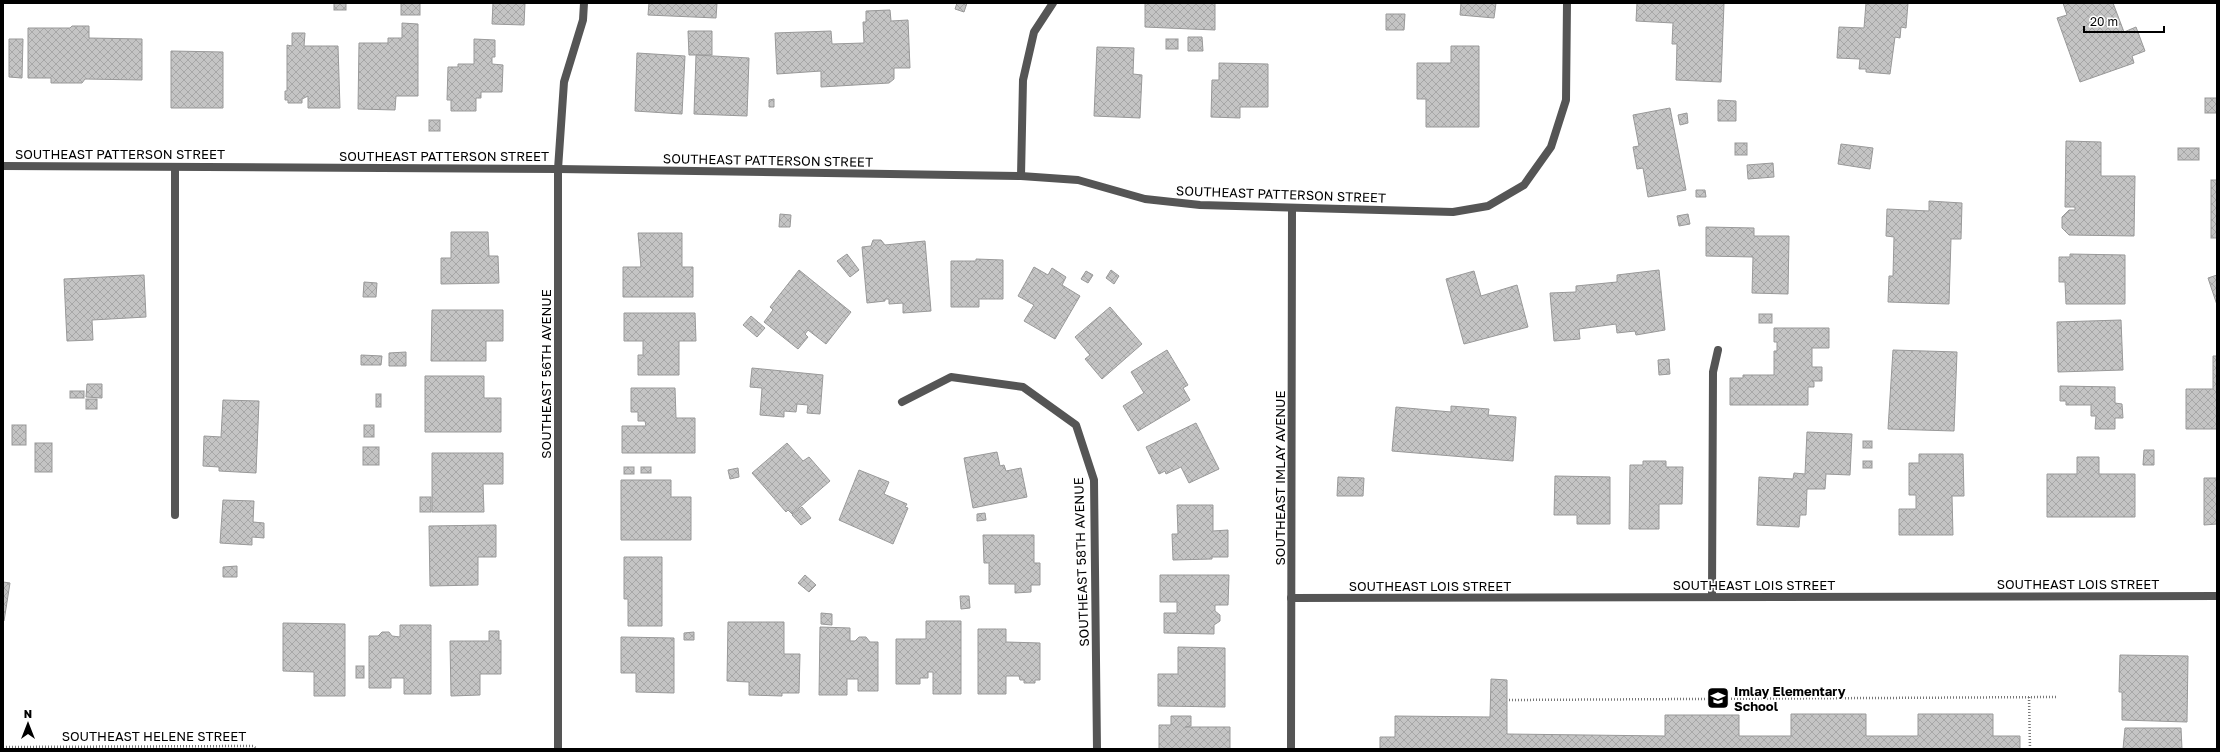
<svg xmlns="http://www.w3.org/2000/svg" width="2220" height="752" viewBox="0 0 2220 752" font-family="'Golos Text',sans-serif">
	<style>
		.building { fill: url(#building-cross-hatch); stroke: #999 }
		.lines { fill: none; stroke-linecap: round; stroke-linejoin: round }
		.path { stroke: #777; stroke-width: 2.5; stroke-dasharray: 1 2; stroke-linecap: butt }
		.lane { stroke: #555; stroke-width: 8 }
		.street { stroke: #555; stroke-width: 8 }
		.labels { text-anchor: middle; stroke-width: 3.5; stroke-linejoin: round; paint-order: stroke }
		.street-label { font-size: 13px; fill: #000; stroke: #fff }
		.poi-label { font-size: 13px; font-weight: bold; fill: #000; stroke: #fff; text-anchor: start }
	</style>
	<defs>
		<pattern id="building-cross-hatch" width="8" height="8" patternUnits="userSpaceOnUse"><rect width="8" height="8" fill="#c4c4c4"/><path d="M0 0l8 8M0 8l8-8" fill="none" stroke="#a7a7a7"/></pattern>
	</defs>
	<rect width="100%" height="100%" fill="#fff"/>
	<!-- building -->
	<g class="building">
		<rect x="334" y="3" width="12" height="7"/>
		<rect x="401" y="3" width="19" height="12"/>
		<polygon points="493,3 525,3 524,25 492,24"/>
		<polygon points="649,3 717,3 716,18 648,15"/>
		<polygon points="957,3 967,3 964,12 955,9"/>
		<polygon points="1145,3 1215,3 1215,30 1145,27"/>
		<polygon points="1461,3 1496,3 1494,18 1460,15"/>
		<polygon points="1637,3 1724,3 1721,82 1676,80 1677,44 1672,44 1673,23 1636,21"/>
		<polygon points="1866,3 1908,3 1906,28 1901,27 1900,38 1895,37 1890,74 1866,72 1866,69 1859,69 1860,59 1837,58 1839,27 1864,28"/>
		<polygon points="2063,3 2113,3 2124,32 2136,27 2145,51 2132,56 2134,63 2080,82 2057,18 2067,15"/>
		<polygon points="890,10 891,21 908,20 910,68 894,68 894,79 889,83 821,87 821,71 777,74 775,33 831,31 832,44 864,43 863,22 866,22 866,11"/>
		<polygon points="1386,14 1405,14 1404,30 1386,30"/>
		<polygon points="402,23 418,24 418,96 396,96 395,110 358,109 359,43 388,43 388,38 402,38"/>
		<polygon points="72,26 89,26 89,38 142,39 142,80 85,79 82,83 51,83 51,78 28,78 28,28 70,28"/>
		<polygon points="688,31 712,31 712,55 689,55"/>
		<polygon points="292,33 305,33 304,46 338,46 340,108 308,108 308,96 302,99 302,103 288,103 288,100 285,100 285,91 287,91 287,45 292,46"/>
		<polygon points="1188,37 1202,37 1203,51 1188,51"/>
		<polygon points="9,39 23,39 22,78 9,77"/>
		<polygon points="474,39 495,40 495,57 492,57 492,64 503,65 502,92 481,92 481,98 476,98 476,111 451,111 451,100 447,100 448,67 458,67 458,64 474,64"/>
		<rect x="1166" y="39" width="12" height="10"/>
		<polygon points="1451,46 1479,46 1479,127 1426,127 1426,99 1417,99 1417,63 1451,63"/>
		<polygon points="1097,47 1134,48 1133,74 1142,75 1140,118 1094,116"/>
		<polygon points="171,51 223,52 223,108 171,108"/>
		<polygon points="637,53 685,56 682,114 635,111"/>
		<polygon points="696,55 749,58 747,116 694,114"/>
		<polygon points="1219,63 1268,64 1268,107 1240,107 1240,118 1211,117 1212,80 1219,80"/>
		<rect x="2205" y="98" width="12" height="15"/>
		<polygon points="774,99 774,107 769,107 769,100"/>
		<polygon points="1718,100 1736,101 1736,121 1718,121"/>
		<polygon points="1670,108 1686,190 1648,197 1643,168 1637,169 1633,147 1639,146 1633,115"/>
		<polygon points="1687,113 1688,123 1680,125 1678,115"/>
		<rect x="429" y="120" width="11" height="11"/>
		<polygon points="2066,141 2101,142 2101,176 2135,176 2134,236 2069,235 2062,228 2062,217 2069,210 2075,210 2075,207 2065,207"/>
		<rect x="1735" y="143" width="12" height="12"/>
		<polygon points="1841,144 1873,148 1870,169 1838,164"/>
		<rect x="2178" y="148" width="21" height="12"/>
		<polygon points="1773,163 1774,177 1748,179 1747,165"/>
		<rect x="2211" y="180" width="6" height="58"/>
		<polygon points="1696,190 1705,190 1706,197 1696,197"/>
		<polygon points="1929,201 1962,203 1961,239 1951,239 1949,304 1888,302 1889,276 1893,276 1894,237 1886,236 1887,209 1929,211"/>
		<polygon points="780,214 791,215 790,227 779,227"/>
		<polygon points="1688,214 1690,224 1679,226 1677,216"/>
		<polygon points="1706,227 1754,228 1754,236 1789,236 1788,294 1752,293 1753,257 1706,256"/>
		<polygon points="451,232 488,232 489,256 498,256 499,283 441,284 441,258 451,258"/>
		<polygon points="638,233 682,233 682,267 693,267 693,297 623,297 623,267 641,267"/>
		<polygon points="873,240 881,240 885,245 925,241 931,311 903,313 903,303 889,304 889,299 885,299 885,301 867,303 862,247 871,246"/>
		<polygon points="847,254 859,270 850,277 837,261"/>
		<polygon points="2070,254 2125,255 2125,304 2066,304 2065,282 2059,282 2059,257 2070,257"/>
		<polygon points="976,259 1003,260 1003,299 979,299 979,307 951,307 951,261 976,261"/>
		<polygon points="1034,267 1048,275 1052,268 1066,277 1062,285 1080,296 1055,339 1024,321 1034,305 1018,296"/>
		<polygon points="799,270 851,312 826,344 808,330 805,334 808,337 798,349 764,322 773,310 770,307"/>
		<polygon points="1111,270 1119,276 1114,284 1106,278"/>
		<polygon points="1659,270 1665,330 1636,335 1635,331 1617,333 1616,324 1579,329 1580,339 1554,341 1550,293 1576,292 1576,286 1617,282 1617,275"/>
		<polygon points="1086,271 1093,275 1088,283 1081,279"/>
		<polygon points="1474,271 1481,296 1517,285 1528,327 1464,344 1446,279"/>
		<polygon points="144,275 146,317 92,320 93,340 67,341 64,279"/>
		<polygon points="2217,275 2217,305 2208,278"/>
		<polygon points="364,282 377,283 376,297 363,297"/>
		<polygon points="1110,307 1142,344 1102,379 1085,359 1090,355 1075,337"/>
		<polygon points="432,310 503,310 503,341 486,341 486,361 431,361"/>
		<polygon points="624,313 695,313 696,341 679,341 679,375 638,375 638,355 643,355 643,341 624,341"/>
		<rect x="1759" y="314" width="13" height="9"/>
		<polygon points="751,316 765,328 757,337 743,325"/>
		<polygon points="2121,320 2123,370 2058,372 2057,322"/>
		<polygon points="1774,328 1829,328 1829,348 1812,348 1812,367 1822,367 1822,381 1812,381 1814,382 1814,387 1808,387 1808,405 1730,405 1730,378 1743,378 1743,375 1774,375 1774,351 1777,351 1777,342 1774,342"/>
		<polygon points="1167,350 1188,385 1183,388 1190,400 1138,431 1123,406 1144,393 1131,372"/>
		<polygon points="1893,350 1957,352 1954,431 1888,429"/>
		<polygon points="406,352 406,366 389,366 389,353"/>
		<polygon points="361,355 382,356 381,365 361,365"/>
		<polygon points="2213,356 2217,356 2217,429 2186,429 2186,389 2213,389"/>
		<polygon points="1669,359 1670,374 1659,375 1658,360"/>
		<polygon points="752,368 823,375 820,414 807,413 808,405 797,404 796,412 784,411 784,417 760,415 762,388 750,387"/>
		<polygon points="425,376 484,376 484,398 501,398 501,432 425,432"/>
		<polygon points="87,384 102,384 102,398 86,397"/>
		<polygon points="2060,386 2115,387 2115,403 2122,404 2123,418 2115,418 2115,429 2095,429 2096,416 2091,416 2091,405 2066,405 2066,401 2060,401"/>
		<polygon points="631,388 675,388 676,418 695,418 695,453 622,453 622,426 646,426 645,421 638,421 638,412 631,412"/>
		<rect x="70" y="391" width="14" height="7"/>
		<rect x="376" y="394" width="5" height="13"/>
		<rect x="86" y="399" width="11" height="10"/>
		<polygon points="223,400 259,401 256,473 219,471 219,467 203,466 204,436 221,437"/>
		<polygon points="1451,406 1489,409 1488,415 1516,417 1513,461 1392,451 1396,407 1451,412"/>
		<polygon points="1196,423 1219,469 1189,483 1181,467 1166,474 1165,471 1159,474 1146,447"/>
		<rect x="12" y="425" width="14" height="20"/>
		<rect x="364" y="425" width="10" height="12"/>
		<polygon points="1807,432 1852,434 1850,475 1826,474 1825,489 1807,489 1806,515 1800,515 1799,527 1757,525 1759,477 1793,479 1794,473 1805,474"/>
		<rect x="1863" y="441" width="9" height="7"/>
		<rect x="35" y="443" width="17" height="29"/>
		<polygon points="787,443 803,461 809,457 830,481 792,514 788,510 786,512 752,473"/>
		<rect x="363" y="447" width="16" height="18"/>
		<polygon points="2144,450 2154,450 2154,465 2143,465"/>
		<polygon points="997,452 1000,466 1004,465 1006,471 1021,468 1027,497 973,508 964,458"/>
		<polygon points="432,453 503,453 503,484 483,484 484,512 432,512"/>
		<polygon points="1919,454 1963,454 1964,496 1952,496 1953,535 1899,535 1899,509 1916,509 1916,495 1909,495 1909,463 1919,463"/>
		<polygon points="2077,457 2099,457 2099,474 2135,474 2135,517 2047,517 2047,474 2077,474"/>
		<polygon points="1643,461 1666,461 1666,467 1683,467 1682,504 1659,504 1659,529 1629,529 1630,465 1643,465"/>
		<rect x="1863" y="461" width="9" height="7"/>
		<rect x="624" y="467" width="10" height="7"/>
		<rect x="641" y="467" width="10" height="6"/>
		<polygon points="738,468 739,477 730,479 728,470"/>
		<polygon points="859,470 889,482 884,494 907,504 905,507 908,508 893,544 839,520"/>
		<polygon points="1555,476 1610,477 1610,524 1577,524 1577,515 1554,515"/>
		<polygon points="1338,477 1364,478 1363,496 1337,496"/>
		<polygon points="2204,478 2217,478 2217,524 2204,525"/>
		<polygon points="621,480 671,480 671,497 691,497 691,540 621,540"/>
		<rect x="420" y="497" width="11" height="15"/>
		<polygon points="223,500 254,501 253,522 264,523 264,538 252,537 252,545 220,543"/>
		<polygon points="1177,505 1213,505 1213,531 1228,530 1228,557 1212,557 1212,559 1173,560 1172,534 1178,534"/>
		<polygon points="802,507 811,518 801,525 792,515"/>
		<polygon points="985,513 986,520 977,521 977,514"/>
		<polygon points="496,525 496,557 478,557 478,585 430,586 429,526"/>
		<polygon points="983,535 1034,535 1034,563 1040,563 1040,585 1031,585 1031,592 1015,593 1015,584 989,584 989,563 984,563"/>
		<polygon points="624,557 662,557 662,626 628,626 628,599 624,599"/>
		<polygon points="237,566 237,577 223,577 223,567"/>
		<polygon points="805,575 816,585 809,592 798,583"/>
		<polygon points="1160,575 1229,575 1228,605 1215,605 1215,611 1220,615 1220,621 1214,625 1214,634 1164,633 1164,613 1177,613 1177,602 1160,602"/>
		<polygon points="3,582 10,583 4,621 3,621"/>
		<polygon points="960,596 969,596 970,608 961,609"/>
		<polygon points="821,613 832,614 832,625 821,624"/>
		<polygon points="926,621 961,621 961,694 933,694 933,672 928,672 928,678 920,678 920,684 896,684 896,639 926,639"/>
		<polygon points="728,622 784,622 784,654 800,654 799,693 782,693 782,696 749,695 749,682 727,681"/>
		<polygon points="283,623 345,624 345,696 314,696 314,672 283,671"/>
		<polygon points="400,625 431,625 431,694 404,694 404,678 391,678 391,688 369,688 369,636 378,636 382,632 389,632 392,636 400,637"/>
		<polygon points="820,627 850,628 850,641 855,641 859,637 866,637 870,642 878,642 878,691 858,691 858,679 847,679 847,695 819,695"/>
		<polygon points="978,629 1006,629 1006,642 1040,643 1040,680 1035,680 1035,683 1024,683 1024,680 1020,680 1019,676 1006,676 1006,694 978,694"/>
		<polygon points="489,631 499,631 499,641 501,640 501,674 480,674 480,695 451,696 450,641 489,641"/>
		<polygon points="694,632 694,640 684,640 684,633"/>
		<polygon points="621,637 674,638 674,693 636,692 636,673 621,673"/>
		<polygon points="1178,647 1225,648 1225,707 1158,706 1158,674 1178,674"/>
		<polygon points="2120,655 2188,656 2187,722 2122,720 2122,692 2119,692"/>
		<rect x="356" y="666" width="8" height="12"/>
		<polygon points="1491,679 1507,680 1507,734 1665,736 1665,715 1739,715 1739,736 1791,736 1791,714 1866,714 1866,736 1918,736 1918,714 1993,714 1993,736 2020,736 2020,749 1380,749 1380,737 1395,737 1395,716 1490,717"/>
		<polygon points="1171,716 1191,716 1191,726 1185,727 1230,727 1230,749 1159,749 1159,725 1171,725"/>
		<polygon points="2125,728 2181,728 2182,749 2123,749"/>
	</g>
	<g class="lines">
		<!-- path -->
		<g class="path">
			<polyline points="2029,697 2030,749"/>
			<polyline points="1509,700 2057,697"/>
			<polyline points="3,747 253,746 257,749"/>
		</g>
		<!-- lane -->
		<g class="lane">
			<polyline points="175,167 175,515"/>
			<polyline points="1712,597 1713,372 1718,350"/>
		</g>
		<!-- street -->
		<g class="street">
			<polyline points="3,166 558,169 1021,176 1078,180 1145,199 1200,205 1453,212 1488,206 1524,185 1551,147 1566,100 1567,3"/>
			<polyline points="1021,176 1023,80 1034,32 1053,3"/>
			<polyline points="902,402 951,377 1023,387 1076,425 1094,480 1097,749"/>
			<polyline points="1291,598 2217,596"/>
			<polyline points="558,749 558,169 564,82 583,20 584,3"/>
			<polyline points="1291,749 1292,208"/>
		</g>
	</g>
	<!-- icons -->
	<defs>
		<g id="school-square" transform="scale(1.15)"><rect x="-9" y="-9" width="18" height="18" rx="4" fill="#000" stroke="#fff"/><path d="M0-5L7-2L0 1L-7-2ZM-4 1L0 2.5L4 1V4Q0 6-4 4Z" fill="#fff"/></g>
	</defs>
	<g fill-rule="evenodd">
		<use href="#school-square" x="1718" y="698"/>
	</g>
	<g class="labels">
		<!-- street labels -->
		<g class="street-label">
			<text x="120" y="159">SOUTHEAST PATTERSON STREET</text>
			<text x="444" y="161">SOUTHEAST PATTERSON STREET</text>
			<text transform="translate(768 160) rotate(1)" y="5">SOUTHEAST PATTERSON STREET</text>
			<text transform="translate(1281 194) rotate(2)" y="5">SOUTHEAST PATTERSON STREET</text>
			<text transform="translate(546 374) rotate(-90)" y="5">SOUTHEAST 56TH AVENUE</text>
			<text transform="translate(1280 478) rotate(-90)" y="5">SOUTHEAST IMLAY AVENUE</text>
			<text transform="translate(1081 562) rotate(-92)" y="5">SOUTHEAST 58TH AVENUE</text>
			<text x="2078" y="589">SOUTHEAST LOIS STREET</text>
			<text x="1754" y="590">SOUTHEAST LOIS STREET</text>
			<text x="1430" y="591">SOUTHEAST LOIS STREET</text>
			<text x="154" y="741">SOUTHEAST HELENE STREET</text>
		</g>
		<!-- poi labels -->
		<g class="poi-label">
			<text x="1734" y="696">Imlay Elementary<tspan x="1734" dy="15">School</tspan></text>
		</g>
	</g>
	<!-- border -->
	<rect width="2220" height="752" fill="none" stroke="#000000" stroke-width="8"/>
	<!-- north arrow -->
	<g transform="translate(28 724)" stroke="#ffffff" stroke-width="3" paint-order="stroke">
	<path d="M0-3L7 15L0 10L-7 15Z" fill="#000000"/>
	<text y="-6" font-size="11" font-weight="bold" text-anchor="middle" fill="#000000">N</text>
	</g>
	<!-- scale -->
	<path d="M2084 26v6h80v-6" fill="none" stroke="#000000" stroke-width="2"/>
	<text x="2090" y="26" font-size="12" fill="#000000" stroke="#ffffff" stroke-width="3" paint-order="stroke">20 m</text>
</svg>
